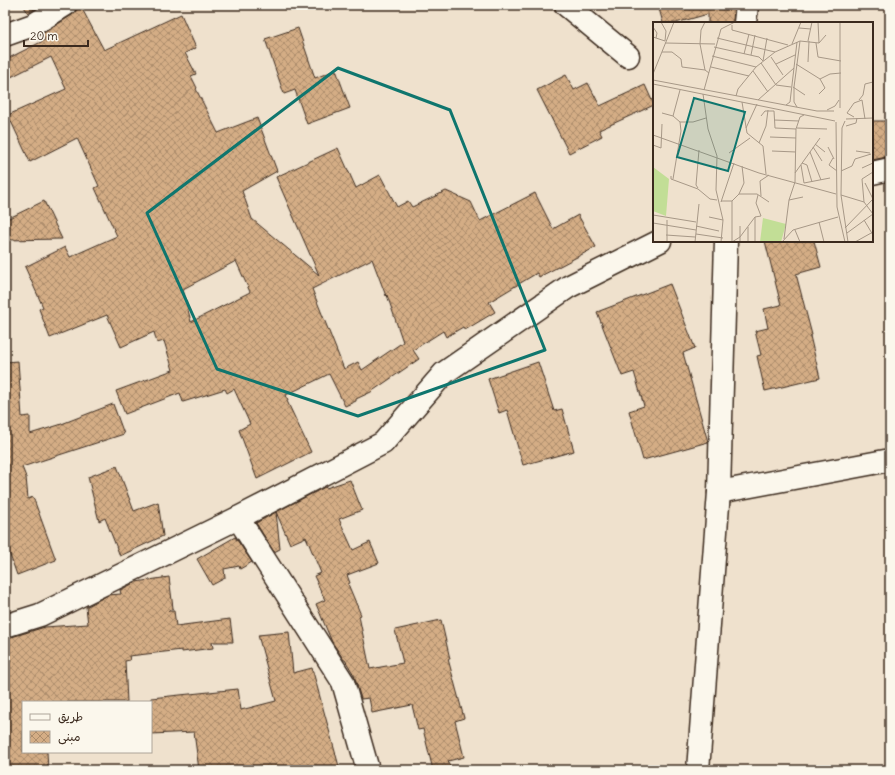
<svg xmlns="http://www.w3.org/2000/svg" width="895" height="775" viewBox="0 0 895 775" font-family="Delius,'Playpen Sans Arabic',sans-serif">
	<style>
		.building { fill: url(#building-cross-hatch); stroke: #3b2a1e; fill-rule: evenodd }
		.lines { fill: none; stroke-linecap: round; stroke-linejoin: round }
		.minor-casing { stroke: #3b2a1e; stroke-width: 25 }
		.minor { stroke: #fbf7ec; stroke-width: 22 }
		.marked { fill: none; stroke: #0f766e; stroke-width: 3; stroke-linejoin: round }
		.inset-road { fill: none; stroke: #a79887; stroke-width: 1 }
		.view { fill: #0f766e; fill-opacity: 0.15; stroke: #0f766e; stroke-width: 2 }
		.inset-edge { fill: none; stroke: #3b2a1e; stroke-width: 2 }
	</style>
	<defs>
		<pattern id="building-cross-hatch" width="8" height="8" patternUnits="userSpaceOnUse"><rect width="8" height="8" fill="#d4ad85"/><path d="M0 0l8 8M0 8l8-8" fill="none" stroke="#ad8d6c"/></pattern>
	</defs>
	<rect width="100%" height="100%" fill="#efe1cd"/>
	<filter id="ink" filterUnits="userSpaceOnUse"><feTurbulence type="fractalNoise" baseFrequency=".025" numOctaves="2"/><feDisplacementMap in="SourceGraphic" scale="8" xChannelSelector="R" yChannelSelector="G"/><feConvolveMatrix kernelMatrix="1 2 1 2 8 2 1 2 1" color-interpolation-filters="sRGB"/></filter>
	<g filter="url(#ink)">
		<!-- building -->
		<g class="building">
			<polygon points="23,5 41,5 28,13"/>
			<path d="M77,5H80L104,50L181,14L196,48L185,53L196,74L191,76L197,88L196,89L218,133L257,118L277,171L242,191L252,219L319,275L276,177L338,148L356,188L380,175L397,207L408,201L412,207L446,191L471,202L480,221L535,193L553,229L578,215L596,247L539,277L537,273L489,302L495,312L465,330L463,327L446,337L443,331L413,350L419,359L371,392L356,399V401L345,406L329,374L286,395L288,400L287,401L311,452L257,479L239,430L250,424L234,389L227,393L225,389L183,402L180,393L125,414L116,391L173,370L164,341L157,343L154,332L121,347L107,315L50,338L39,309L43,307L25,267L65,247L70,257L117,236L95,188L99,186L77,138L30,162L8,115L66,89L51,57L5,80V60L45,40L42,34L72,15L76,11ZM372,259L386,296L387,295L403,342L362,370L358,362L344,369L312,289ZM236,261L250,292L191,322L183,289Z"/>
			<polygon points="658,5 734,5 733,23 708,23 708,14 676,23 663,23"/>
			<polygon points="298,28 315,78 336,70 350,108 307,124 295,90 284,94 265,39"/>
			<polygon points="566,75 574,90 588,83 600,106 645,85 654,105 599,130 602,136 569,153 537,90"/>
			<polygon points="872,121 889,121 887,157 872,160"/>
			<polygon points="44,201 62,239 5,240 5,220"/>
			<polygon points="765,241 814,241 821,267 796,274 812,335 810,336 820,378 765,391 757,356 761,355 755,331 768,328 764,309 781,305"/>
			<polygon points="670,284 695,348 683,353 708,442 643,460 629,411 644,406 634,372 622,376 597,312"/>
			<polygon points="18,361 22,417 30,416 30,434 59,425 113,404 124,434 22,467 26,477 28,499 33,497 56,560 17,575 5,541 5,362"/>
			<polygon points="538,362 554,411 562,409 574,451 523,465 507,410 499,413 488,379"/>
			<polygon points="117,466 134,511 158,502 163,536 120,556 105,518 99,521 88,477"/>
			<polygon points="350,480 362,510 339,519 353,550 370,542 379,563 347,575 350,583 348,584 361,615 359,616 370,669 403,663 395,630 441,620 450,659 448,659 464,718 455,721 464,757 448,761 451,770 433,770 423,729 418,730 412,705 372,713 369,698 361,699 354,675 345,660 344,660 332,642 316,604 325,600 314,576 321,573 306,537 290,544 276,512 325,487 326,488"/>
			<polygon points="276,512 280,549 274,552 256,523"/>
			<polygon points="235,537 252,562 240,569 239,566 224,569 225,578 212,585 197,559"/>
			<polygon points="169,577 173,608 168,611 174,611 176,626 230,619 233,642 212,642 213,648 182,652 182,650 129,656 130,660 125,661 127,702 23,702 23,752 47,752 48,770 5,770 5,664 10,663 8,638 45,627 88,624 86,607 108,595 121,594 120,590 136,582"/>
			<polygon points="289,632 293,673 312,668 340,770 199,770 194,732 151,734 151,698 238,689 241,710 276,701 258,635"/>
		</g>
		<g class="lines">
			<!-- minor casing -->
			<g class="minor-casing">
				<g id="minor">
					<polyline points="566,5 628,56"/>
					<polyline points="745,23 747,5"/>
					<polyline points="5,35 33,25 65,5"/>
					<polyline points="872,173 890,169"/>
					<polyline points="719,492 890,460"/>
					<polyline points="238,518 343,682 368,770"/>
					<polyline points="5,626 40,615 238,518 383,443 444,373 568,287 660,241"/>
					<polyline points="698,770 719,492 726,241"/>
				</g>
			</g>
			<!-- minor -->
			<use href="#minor" class="minor"/>
		</g>
	</g>
	<!-- marked area -->
	<path class="marked" d="M338,68L450,110L545,350L358,416L217,369L147,213Z"/>
	<!-- overview -->
	<g transform="translate(653 22)">
		<rect width="220" height="220" fill="#efe1cd"/>
		<path d="M0,145L16,157L13,194L0,189ZM110,196L133,202L128,220H107Z" fill="#c2de96"/>
		<path class="inset-road" d="M52,0L48,8L47,22L52,48L56,51M165,0L166,21M187,0V86M79,3V8L135,23M0,5L4,11L3,16M146,6L158,7M0,15L12,19L13,9L8,0M64,16L122,30M155,19L159,0M12,21L62,22M163,21L165,35L188,39M139,22L148,0M61,25L106,35L110,39L114,16M9,30H19L28,37L29,45L52,48M91,32L96,12M98,33L102,13M59,34L103,45M118,35L130,53M155,40L156,19M108,41L123,63L138,65M123,42L142,33M143,42L167,57L177,52L188,51M58,45L96,54M100,49L115,70M0,52L21,0M0,58L164,89H181M0,62L182,99M140,65L152,73M51,68L68,7L82,0M50,72L55,107L64,134L63,168L70,198L68,220M166,72L172,66L167,57M83,74L85,67L103,45L122,30L147,19L166,21L173,13M105,78L141,46M206,78L210,73L212,62L220,60M89,80L94,111L110,124L113,152M133,83L137,80L144,20M144,85L141,80V65L147,19M174,88L182,84L186,78M9,91L20,94L27,100L28,109L20,157M20,94L27,68M108,94L112,89H121L122,106L143,107M201,95L194,91L201,81L209,78L212,97M193,97L220,96M121,98L146,99M192,99L189,106L188,173L195,220M27,100H40L53,96M183,100L184,185L192,220M193,104L203,101L204,96M93,106L104,82M144,106L174,107M0,113L106,151L183,172M117,115L143,116M106,121L113,104L115,88M162,122L172,130M0,123L8,126L9,102M160,125L169,139M175,125L181,137M119,129L143,130M203,129L217,131M157,130L168,158M76,131L97,116M180,136L176,143L184,149M149,141L154,143L159,160M148,143L151,161M209,146L220,141M188,149L199,144L202,137L218,132M142,151L167,116M18,154V157L45,167L57,177L64,178M151,161L177,156M212,161L220,177M45,166L43,163L46,128M86,172H104L116,180M188,173L211,180L220,192M108,174L107,159L116,153M136,178L150,175M68,179H79L86,172L91,161L89,144M79,179V219M68,180L81,141M211,180L209,157L220,150M0,193L43,200M56,195L70,198M102,195V220M211,198L220,213M166,200L171,220M0,201L43,208M43,204L66,209M87,204V220M95,205V220M192,206L220,177M142,208L147,220M194,211L220,192M43,212L70,216M13,213L42,215M131,217L136,178L142,160L143,107L147,95L151,93M14,220V198M42,220L46,182M79,220L87,215L102,195L108,194L103,181L105,173M129,220L140,208L185,195M202,220L220,210"/>
		<path class="view" d="M41,76L92,90L75,149L24,135Z"/>
		<rect width="220" height="220" class="inset-edge"/>
	</g>
	<!-- margin -->
	<rect width="895" height="775" fill="none" stroke="#fbf7ec" stroke-width="20"/>
	<rect x="10" y="10" width="875" height="755" fill="none" stroke="#3b2a1e" stroke-width="1.5" filter="url(#ink)"/>
	<!-- legend -->
	<rect x="22" y="701" width="130" height="52" fill="#fbf7ec" stroke="#aea59a"/>
	<rect x="30" y="714" width="20" height="6" fill="#fbf7ec" stroke="#aea59a"/>
	<text x="58" y="721" font-size="12" fill="#3b2a1e">طريق</text>
	<rect x="30" y="731" width="20" height="12" fill="url(#building-cross-hatch)" stroke="#aea59a"/>
	<text x="58" y="741" font-size="12" fill="#3b2a1e">مبنى</text>
	<!-- scale -->
	<path d="M24 40v6h64v-6" fill="none" stroke="#3b2a1e" stroke-width="2"/>
	<text x="30" y="40" font-size="12" fill="#3b2a1e" stroke="#fbf7ec" stroke-width="3" paint-order="stroke">20 m</text>
</svg>
